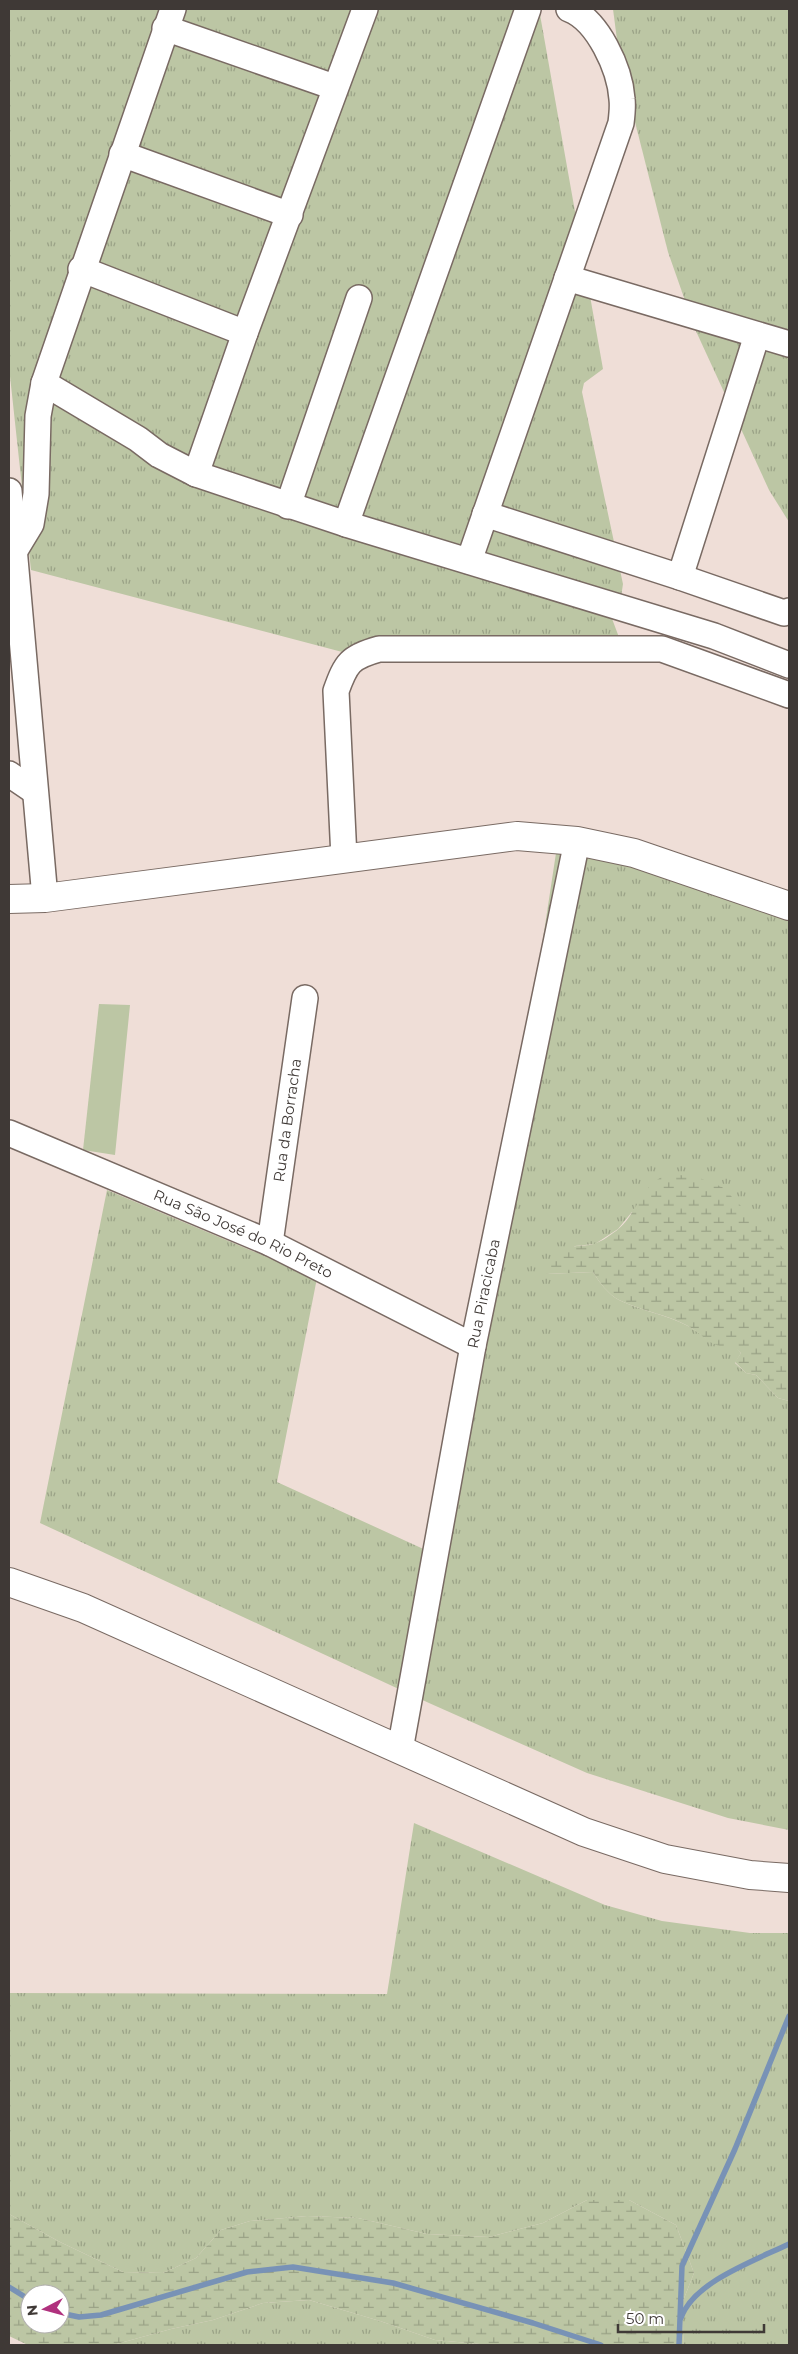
<svg xmlns="http://www.w3.org/2000/svg" width="798" height="2354" viewBox="0 0 798 2354" font-family="Montserrat,sans-serif">
	<style>
		.grass { fill: url(#grass-tufts) }
		.wetland { fill: url(#wetland-marsh); fill-rule: evenodd }
		.park { fill: #bcc6a4 }
		.lines { fill: none; stroke-linecap: round; stroke-linejoin: round }
		.stream { stroke: #7892b6; stroke-width: 5.5 }
		.minor-casing { stroke: #796a63; stroke-width: 28 }
		.major-casing { stroke: #796a63; stroke-width: 30 }
		.minor { stroke: #fff; stroke-width: 25 }
		.major { stroke: #fff; stroke-width: 28 }
		.labels { text-anchor: middle; stroke-width: 4; stroke-linejoin: round; paint-order: stroke }
		.street-label { font-size: 15px; fill: #3f3936; stroke: #fff }
	</style>
	<defs>
		<pattern id="grass-tufts" width="24" height="20" patternUnits="userSpaceOnUse" patternTransform="scale(1.25)"><rect width="24" height="20" fill="#bcc6a4"/><path d="M3 7l-1-3M5 7V3M7 7l1-3M15 17l-1-3M17 17v-4M19 17l1-3" fill="none" stroke="#9aa286"/></pattern>
		<pattern id="wetland-marsh" width="20" height="14" patternUnits="userSpaceOnUse" patternTransform="scale(1.25)"><rect width="20" height="14" fill="#bcc6a4"/><path d="M1 5h8M5 5V1M11 12h8M15 12V8" fill="none" stroke="#9aa286"/></pattern>
	</defs>
	<rect width="100%" height="100%" fill="#efded7"/>
	<!-- grass -->
	<g class="grass">
		<polygon points="9,9 539,9 603,369 584,383 582,392 623,584 621,597 608,608 620,640 537,635 380,642 346,653 31,570 9,367"/>
		<polygon points="613,9 789,9 789,522 769,490 695,329 668,252 620,63"/>
		<path d="M556,853L649,856L789,899V1254L778,1245L632,1212L618,1229L595,1244L575,1246L546,1274L593,1272C599,1282 609,1295 619,1300C641,1311 666,1314 688,1326C707,1336 710,1348 735,1347L741,1353L735,1363L746,1373L756,1375L778,1398L789,1401V1830L728,1818L587,1773L429,1703L40,1523L107,1190L317,1278L277,1482L430,1552L520,1090Z"/>
		<polygon points="414,1823 605,1905 662,1921 750,1933 789,1933 789,2345 684,2345 681,2306 694,2273 676,2225 629,2200 587,2200 543,2223 489,2237 427,2234 358,2218 307,2216 250,2221 221,2230 196,2258 163,2273 123,2272 60,2242 9,2214 9,1993 387,1994"/>
		<polygon points="309,2300 380,2321 435,2340 491,2345 113,2345 171,2329 213,2320 263,2303"/>
	</g>
	<!-- wetland -->
	<g class="wetland">
		<path d="M670,1174L697,1177L722,1187L789,1254V1401L778,1398L756,1375L746,1373L735,1362L741,1353L735,1348C709,1348 707,1337 688,1326C667,1314 641,1311 619,1300C609,1295 599,1282 593,1272L546,1274C548,1257 560,1249 577,1246C583,1245 590,1246 596,1243C603,1241 610,1235 616,1231C638,1215 641,1181 670,1174Z"/>
		<path d="M587,2200H629L676,2225L694,2273L681,2306L684,2345H491L435,2340L380,2321L309,2300L263,2303L213,2320L171,2329L113,2345H28L9,2336V2214L60,2242L123,2272L163,2273L196,2258L221,2230L250,2221L307,2216L358,2218L427,2234L489,2237L543,2223ZM30,2294H60V2324H30Z"/>
	</g>
	<!-- park -->
	<polygon class="park" points="99,1004 130,1005 115,1155 83,1150"/>
	<g class="lines">
		<!-- stream -->
		<g class="stream">
			<polyline points="9,2287 30,2300"/>
			<polyline points="60,2313 79,2317 101,2315 247,2272 293,2267 393,2283 533,2323 601,2345"/>
			<path d="M681,2318C693,2282 756,2260 789,2244"/>
			<polyline points="679,2345 682,2266 735,2149 789,2016"/>
		</g>
		<!-- minor casing -->
		<g class="minor-casing">
			<g id="minor">
				<polyline points="165,28 334,87"/>
				<polyline points="122,154 290,215"/>
				<polyline points="81,269 245,333"/>
				<polyline points="567,278 789,344"/>
				<polyline points="44,383 138,439 159,455 196,474 346,524 714,636 789,665"/>
				<polyline points="196,474 245,333 365,9"/>
				<polyline points="9,491 45,898"/>
				<polyline points="288,506 359,298"/>
				<polyline points="485,514 680,577 784,613 789,611"/>
				<polyline points="346,524 528,9"/>
				<polyline points="14,552 31,524 36,494 38,416 44,383 173,9"/>
				<path d="M469,561L621,123C622,115 623,107 622,99C620,69 598,20 569,9"/>
				<polyline points="680,577 757,335"/>
				<polyline points="9,774 34,791"/>
				<path d="M344,858L336,691C346,663 350,657 379,649H662L789,695"/>
				<path id="s1" d="M9,1133L270,1243L473,1346"/>
				<path id="s2" d="M270,1243L305,998"/>
				<path id="s3" d="M400,1750L473,1346L577,841"/>
			</g>
		</g>
		<!-- major casing -->
		<g class="major-casing">
			<g id="major">
				<polyline points="9,899 45,898 517,836 577,841 634,853 789,906"/>
				<polyline points="9,1582 83,1608 584,1832 665,1859 750,1875 789,1878"/>
			</g>
		</g>
		<!-- minor -->
		<use href="#minor" class="minor"/>
		<!-- major -->
		<use href="#major" class="major"/>
	</g>
	<g class="labels">
		<!-- street labels -->
		<g class="street-label">
			<text dy="5" stroke="none"><textPath href="#s2" startOffset="124">Rua da Borracha</textPath></text>
			<text dy="5" stroke="none"><textPath href="#s1" startOffset="255">Rua São José do Rio Preto</textPath></text>
			<text dy="5" stroke="none"><textPath href="#s3" startOffset="464">Rua Piracicaba</textPath></text>
		</g>
	</g>
	<!-- border -->
	<rect width="798" height="2354" fill="none" stroke="#3f3936" stroke-width="20"/>
	<!-- north arrow -->
	<g transform="translate(45 2309) rotate(264)"><circle r="24" fill="#ffffff" stroke="#b2b0af"/>
	<path d="M0-4L9 19L0 12L-9 19Z" fill="#b0317e"/>
	<text y="-8" font-size="14" font-weight="bold" text-anchor="middle" fill="#3f3936">N</text>
	</g>
	<!-- scale -->
	<path d="M618 2324v8h146v-8" fill="none" stroke="#3f3936" stroke-width="2.5"/>
	<text x="626" y="2324" font-size="15" fill="#3f3936" stroke="#ffffff" stroke-width="4" paint-order="stroke">50 m</text>
</svg>
